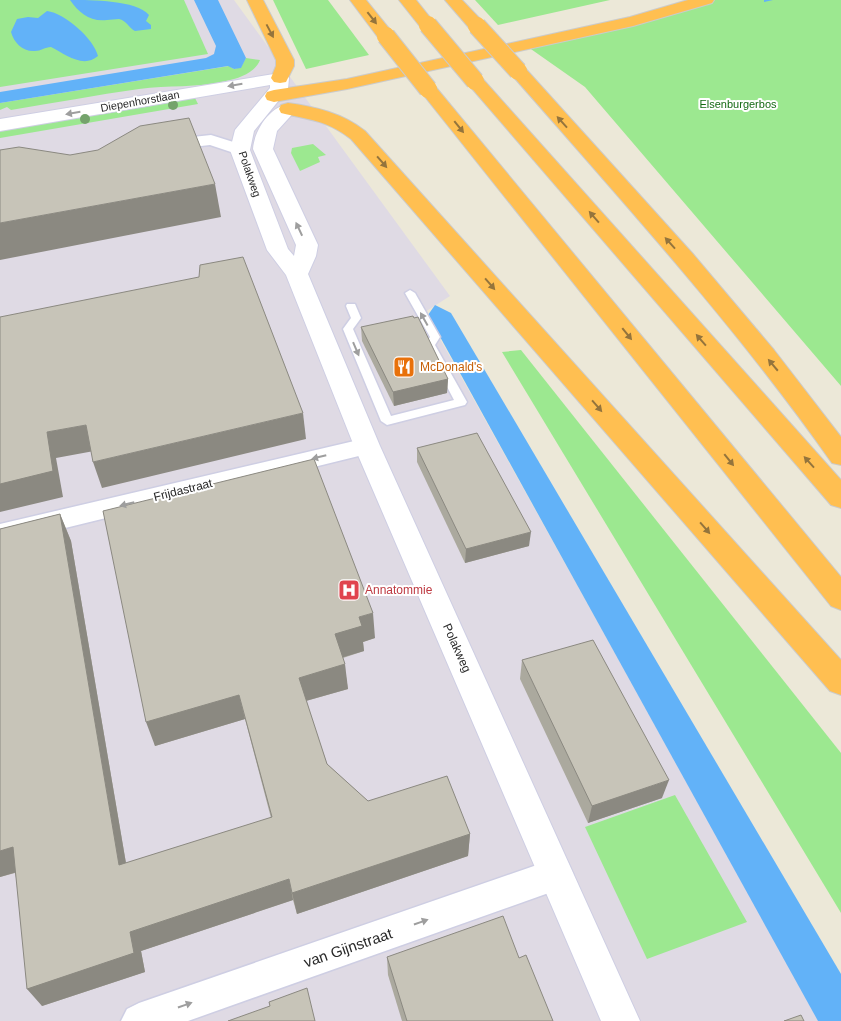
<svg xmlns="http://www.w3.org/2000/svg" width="841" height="1021" viewBox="0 0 841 1021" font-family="Arial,sans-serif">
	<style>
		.industrial { fill: #dfdae4 }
		.green { fill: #9ce890 }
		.water { fill: #62b2f8 }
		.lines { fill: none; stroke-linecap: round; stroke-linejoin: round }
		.stream { fill: #62b2f8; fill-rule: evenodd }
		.lane-casing { stroke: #cecee3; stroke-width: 3 }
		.street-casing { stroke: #cecee3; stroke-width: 3 }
		.secondary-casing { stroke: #cecee3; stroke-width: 2 }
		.highway-casing { stroke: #cbcbcb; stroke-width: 2 }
		.lane { fill: #fff; fill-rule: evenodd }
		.street { fill: #fff; fill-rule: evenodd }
		.secondary { fill: #fff; fill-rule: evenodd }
		.highway { fill: #ffbf51; fill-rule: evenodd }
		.highway-bridge-casing { stroke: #cbcbcb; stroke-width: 20; stroke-linecap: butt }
		.highway-bridge { stroke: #ffbf51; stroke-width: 18 }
		.tree { fill: #75a36c }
		.wall { fill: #aba99e }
		.shaded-wall { fill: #8b8981 }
		.building { fill: #c7c4b8; stroke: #8b8981 }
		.oneway { fill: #94743c }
		.oneway2 { fill: #9e9e9e }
		.labels { text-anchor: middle; stroke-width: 4; stroke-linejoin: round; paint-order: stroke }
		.far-street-label { font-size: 11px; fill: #282828; stroke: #fff }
		.far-park-label { font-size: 11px; fill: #146a13; stroke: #fff }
		.food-label { font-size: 12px; fill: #c56008; stroke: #fff; text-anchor: start }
		.street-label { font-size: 12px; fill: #282828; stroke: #fff }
		.health-label { font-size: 12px; fill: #be3a42; stroke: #fff; text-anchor: start }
		.near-street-label { font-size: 15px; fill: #282828; stroke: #fff }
	</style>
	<rect width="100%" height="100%" fill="#ece8d8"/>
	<!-- industrial -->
	<polygon class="industrial" points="0,0 234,0 450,296 425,312 820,1021 0,1021"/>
	<!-- green -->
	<g class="green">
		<polygon points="0,0 184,0 208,54 0,87"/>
		<polygon points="273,0 328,0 369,55 306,69"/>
		<polygon points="475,0 610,0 498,25"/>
		<polygon points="714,0 841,0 841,386 585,87 528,47 687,10"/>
		<path d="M246,58L260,60C255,73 239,78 226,81C197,88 168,85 139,89C96,95 54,103 11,110L7,107L0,110V103L229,66L234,69L241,67Z"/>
		<polygon points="195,98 198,104 0,138 0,130"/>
		<polygon points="313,144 326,155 318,157 320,162 300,171 291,153 292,148"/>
		<polygon points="521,350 841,753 841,913 502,352"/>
		<polygon points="675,795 747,922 647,959 585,827"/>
	</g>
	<!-- water -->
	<g class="water">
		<path d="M70,0C92,0 136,0 149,15L146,21L151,25V29L135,31C129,28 126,20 119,19C115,19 111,20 107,20C90,22 79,13 70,0Z"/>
		<polygon points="194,0 218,0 246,58 241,68 234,69 228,66 0,103 0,92 206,58 214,54 216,46"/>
		<path d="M47,11C65,13 94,39 98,56C83,69 65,54 51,47C45,47 41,51 35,51C23,52 14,43 11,32L17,19L28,17L38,18Z"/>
		<polygon points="435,305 451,313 841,974 841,1021 818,1021 428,315"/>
	</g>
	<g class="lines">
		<!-- stream -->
		<polygon class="stream" points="764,0 773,0 764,2"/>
		<!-- lane casing -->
		<g class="lane-casing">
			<polygon id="lane" points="410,290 415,293 440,337 435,345 467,402 465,405 387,425 381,421 343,329 351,318 346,306 347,304 355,304 361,318 353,329 391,416 454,400 425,345 430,337 405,293"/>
		</g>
		<!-- street casing -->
		<g class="street-casing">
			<g id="street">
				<polygon points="211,135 246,146 249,150 246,154 240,155 210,145 165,150 159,149 156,145 159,141 165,140"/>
				<polygon points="367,438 375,440 379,446 375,452 0,544 0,524"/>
				<polygon points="557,858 568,863 573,874 568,885 557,890 188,1021 121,1021 127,1009 139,1003"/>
			</g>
		</g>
		<!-- secondary casing -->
		<g class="secondary-casing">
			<path id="secondary" d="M280,73L286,74L289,78L288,89L254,131L250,150L288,249L294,256L296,245L253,149C254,130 273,100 295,105L297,109L277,131L273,149L318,245L316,256L308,274L380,446L640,1021H601L354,446L286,275L267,250L230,150L235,130L270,88V85L0,131V119Z"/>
		</g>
		<!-- highway casing -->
		<g class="highway-casing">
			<g id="highway">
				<polygon points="247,0 263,0 294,60 294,66 286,82 280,83 274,82 271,78 276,66 276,60"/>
				<polygon points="350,0 366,0 395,36 392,40 380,40"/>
				<polygon points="399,0 416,0 436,25 434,29 422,29"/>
				<polygon points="445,0 462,0 483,22 485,26 483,30 471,30"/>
				<polygon points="688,0 714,0 712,3 633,26 347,89 274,102 267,100 265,96 267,92 274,90 347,79 630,17"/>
				<path d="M518,66L524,67L693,254L774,350L841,437V465L832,463C735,325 622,201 512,75L509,71L512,67Z"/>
				<polygon points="475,76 481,77 841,480 841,508 831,505 469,85 466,81 469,77"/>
				<polygon points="428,84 434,85 841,577 841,610 831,606 422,93 419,89 422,85"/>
				<path d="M288,103C316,107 342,113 365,131L841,660V695L830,691L351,139C327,120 309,120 281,113L279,109L281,105Z"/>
			</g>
		</g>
		<!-- lane -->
		<use href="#lane" class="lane"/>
		<!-- street -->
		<use href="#street" class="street"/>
		<!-- secondary -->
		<use href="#secondary" class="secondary"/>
		<!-- highway -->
		<use href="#highway" class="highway"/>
		<!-- highway-bridge casing -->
		<g class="highway-bridge-casing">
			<g id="highway-bridge">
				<polyline points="428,25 475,81"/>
				<polyline points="477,26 518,71"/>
				<polyline points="386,36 428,89"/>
			</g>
		</g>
		<!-- highway-bridge -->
		<use href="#highway-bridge" class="highway-bridge"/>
	</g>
	<!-- trees -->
	<g class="tree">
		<circle cx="173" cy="105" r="5"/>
		<circle cx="85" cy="119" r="5"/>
	</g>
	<!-- wall -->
	<g class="wall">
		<polygon points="361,327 448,379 447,393 394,406 362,341"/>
		<polygon points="417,448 529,546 465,563 417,462"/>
		<polygon points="103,511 375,638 363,642 364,651 343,658 348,689 306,701 327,764 368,801 470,834 468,856 297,914 293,900 141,951 145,972 42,1006 15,873 0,877 0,529 60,514 71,541 126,863 271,818 245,719 155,746"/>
		<polygon points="522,660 662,798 588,823 520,679"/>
		<polygon points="387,957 519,958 553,1021 402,1021 388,975"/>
	</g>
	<!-- shaded-wall -->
	<g class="shaded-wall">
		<polygon points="215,184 221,217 0,260 0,223"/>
		<polygon points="448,379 447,393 394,406 393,392"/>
		<polygon points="303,413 306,439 102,488 93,462"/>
		<polygon points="86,425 94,451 56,458 63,497 0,512 0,484 47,432"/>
		<polygon points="60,514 71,541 130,887 119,865"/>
		<polygon points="531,532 529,546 465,563 466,549"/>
		<polygon points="373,613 375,638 363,642 364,651 337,659 335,634 359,617"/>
		<polygon points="345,664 348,689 302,702 299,678"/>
		<polygon points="239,695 245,719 155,746 146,722"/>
		<polygon points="669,780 662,798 588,823 592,806"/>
		<polygon points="470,834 468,856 297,914 292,893"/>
		<polygon points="13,847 27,869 0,877 0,851"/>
		<polygon points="289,879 293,900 141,951 145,972 42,1006 27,989 130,932"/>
	</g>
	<!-- building -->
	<g class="building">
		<polygon points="189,118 215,184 0,223 0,150 19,147 70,155 98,150 140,126"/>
		<polygon points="243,257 303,413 93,462 86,425 47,432 53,471 0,484 0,317 199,277 200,265"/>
		<polygon points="413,316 414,318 418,317 448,379 393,392 361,327"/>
		<polygon points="477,433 531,532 466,549 417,448"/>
		<polygon points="314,459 373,613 359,617 362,626 335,634 345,664 299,678 327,764 368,801 447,776 470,834 292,893 289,879 130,932 134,953 27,989 13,847 0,851 0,529 60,514 119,865 272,817 239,695 146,722 103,511"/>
		<polygon points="593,640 669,780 592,806 522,660"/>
		<polygon points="503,916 519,958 526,955 553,1021 407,1021 387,957"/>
		<polygon points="307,988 315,1021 228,1021 270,1006 269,1002"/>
		<polygon points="801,1015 804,1021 784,1021"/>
	</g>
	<!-- one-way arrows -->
	<defs><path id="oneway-solid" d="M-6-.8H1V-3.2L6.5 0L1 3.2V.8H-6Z" transform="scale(1.25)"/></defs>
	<g class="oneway">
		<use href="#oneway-solid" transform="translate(372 18) rotate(52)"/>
		<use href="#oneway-solid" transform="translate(270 31) rotate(62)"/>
		<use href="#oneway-solid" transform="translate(562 122) rotate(-132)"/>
		<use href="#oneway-solid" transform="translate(459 127) rotate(51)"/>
		<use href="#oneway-solid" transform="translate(382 162) rotate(49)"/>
		<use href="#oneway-solid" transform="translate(594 217) rotate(-131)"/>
		<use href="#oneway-solid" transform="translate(670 243) rotate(-132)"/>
		<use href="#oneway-solid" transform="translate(490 284) rotate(49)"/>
		<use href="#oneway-solid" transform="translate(627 334) rotate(51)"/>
		<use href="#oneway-solid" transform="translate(701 340) rotate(-131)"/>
		<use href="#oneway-solid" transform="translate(773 365) rotate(-130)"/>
		<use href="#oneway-solid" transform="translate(597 406) rotate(49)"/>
		<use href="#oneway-solid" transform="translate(729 460) rotate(51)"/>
		<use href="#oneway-solid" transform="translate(809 462) rotate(-132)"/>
		<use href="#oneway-solid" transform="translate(705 528) rotate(49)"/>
	</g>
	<g class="oneway2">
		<use href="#oneway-solid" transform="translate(235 85) rotate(170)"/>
		<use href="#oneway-solid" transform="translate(73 113) rotate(170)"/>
		<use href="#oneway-solid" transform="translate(299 229) rotate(-115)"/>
		<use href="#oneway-solid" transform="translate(424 319) rotate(-119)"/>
		<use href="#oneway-solid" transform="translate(356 349) rotate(67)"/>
		<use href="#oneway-solid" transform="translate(319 457) rotate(166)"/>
		<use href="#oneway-solid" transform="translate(127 504) rotate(166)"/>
		<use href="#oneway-solid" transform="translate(421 922) rotate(-19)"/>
		<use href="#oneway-solid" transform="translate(185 1005) rotate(-19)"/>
	</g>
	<!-- icons -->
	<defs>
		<g id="restaurant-square" transform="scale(1.125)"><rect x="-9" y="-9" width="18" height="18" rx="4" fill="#e8710a" stroke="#fff"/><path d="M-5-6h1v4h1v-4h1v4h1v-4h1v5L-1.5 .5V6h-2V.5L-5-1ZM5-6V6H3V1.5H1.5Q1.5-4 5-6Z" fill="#fff"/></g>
		<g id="hospital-square" transform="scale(1.125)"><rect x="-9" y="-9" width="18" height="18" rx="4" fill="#e0444e" stroke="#fff"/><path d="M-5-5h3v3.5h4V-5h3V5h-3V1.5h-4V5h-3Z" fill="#fff"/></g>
	</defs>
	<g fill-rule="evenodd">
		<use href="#restaurant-square" x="404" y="367"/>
		<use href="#hospital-square" x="349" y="590"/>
	</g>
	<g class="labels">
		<!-- far-street labels -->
		<g class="far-street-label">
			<text transform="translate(140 101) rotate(-10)" y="4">Diepenhorstlaan</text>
			<text transform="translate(250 174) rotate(71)" y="4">Polakweg</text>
		</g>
		<!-- far-park labels -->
		<g class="far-park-label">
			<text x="738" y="108">Elsenburgerbos</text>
		</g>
		<!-- food labels -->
		<g class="food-label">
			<text x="420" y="371">McDonald's</text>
		</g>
		<!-- street labels -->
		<g class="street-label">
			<text transform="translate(183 490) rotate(-14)" y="4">Frijdastraat</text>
			<text transform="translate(457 648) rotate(66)" y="4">Polakweg</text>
		</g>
		<!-- health labels -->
		<g class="health-label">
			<text x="365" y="594">Annatommie</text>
		</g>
		<!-- near-street labels -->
		<g class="near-street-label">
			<text transform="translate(348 948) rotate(-19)" y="5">van Gijnstraat</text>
		</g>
	</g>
</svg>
